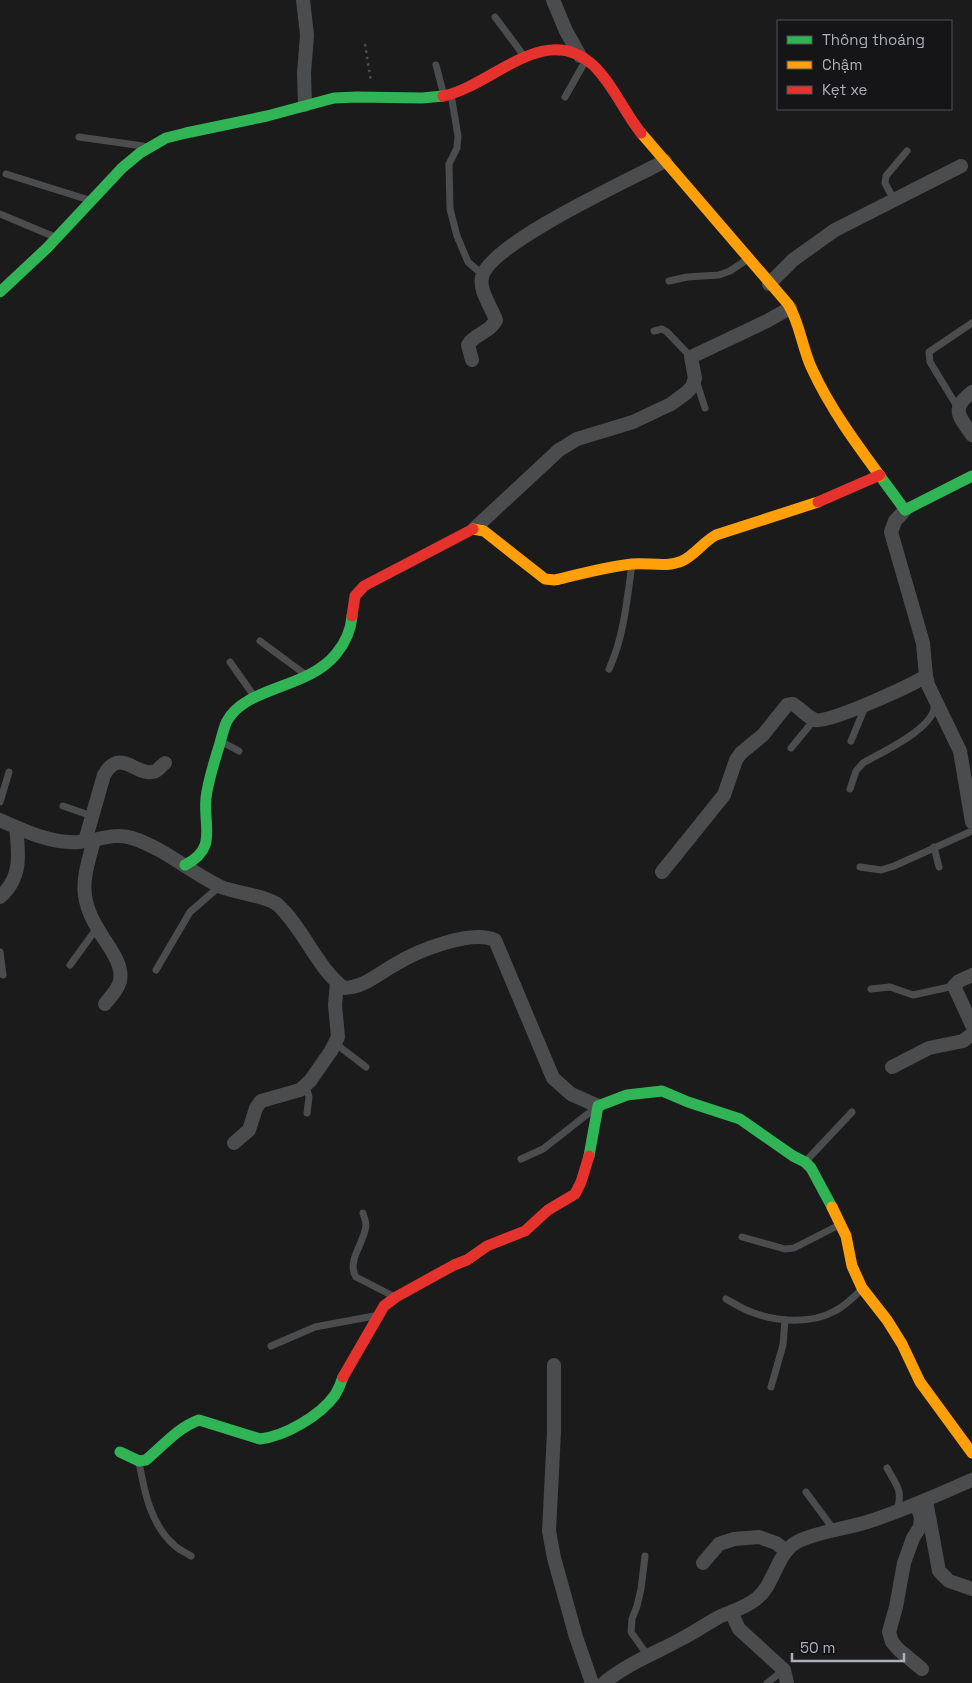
<svg xmlns="http://www.w3.org/2000/svg" width="972" height="1683" viewBox="0 0 972 1683" font-family="'Space Grotesk',sans-serif">
	<style>
		.lines { fill: none; stroke-linecap: round; stroke-linejoin: round }
		.path { stroke: #4c4d50; stroke-width: 2.5; stroke-dasharray: 2.5 4; stroke-linecap: butt }
		.lane { stroke: #4b4c4e; stroke-width: 7 }
		.street { stroke: #4b4c4e; stroke-width: 14 }
		.fast { stroke: #30b455; stroke-width: 11 }
		.slow { stroke: #ff9f0a; stroke-width: 11 }
		.jam { stroke: #e5322d; stroke-width: 11 }
	</style>
	<rect width="100%" height="100%" fill="#1b1b1b"/>
	<g class="lines">
		<!-- path -->
		<polyline class="path" points="365,44 371,82"/>
		<!-- lane -->
		<g class="lane">
			<polyline points="495,17 524,56"/>
			<polyline points="436,65 444,96"/>
			<polyline points="451,94 458,136 457,148 449,164 450,209 457,236 468,262 482,274"/>
			<polyline points="565,97 586,60"/>
			<polyline points="79,137 143,146"/>
			<polyline points="6,174 89,200"/>
			<polyline points="894,200 885,183 886,176 907,151"/>
			<polyline points="0,214 55,237"/>
			<polyline points="669,281 687,277 719,275 730,271 748,259"/>
			<polyline points="654,331 662,329 667,332 691,357"/>
			<polyline points="696,380 705,408"/>
			<polyline points="958,408 930,362 929,352 972,323"/>
			<polyline points="260,641 306,675"/>
			<polyline points="230,662 254,696"/>
			<path d="M609,669C624,637 627,599 632,564"/>
			<polyline points="851,741 865,707"/>
			<polyline points="222,742 239,751"/>
			<polyline points="791,748 814,720"/>
			<path d="M850,789L856,771L863,763C880,753 938,727 934,704"/>
			<polyline points="0,802 9,772"/>
			<polyline points="63,806 92,816"/>
			<polyline points="934,847 939,867"/>
			<polyline points="860,867 881,870 894,866 972,831"/>
			<polyline points="0,952 3,975"/>
			<polyline points="70,965 97,928"/>
			<polyline points="156,970 190,912 220,886"/>
			<polyline points="871,989 890,987 913,995 954,986"/>
			<polyline points="336,1044 366,1067"/>
			<polyline points="306,1086 309,1097 307,1113"/>
			<polyline points="521,1159 543,1149 594,1109"/>
			<polyline points="806,1161 852,1112"/>
			<path d="M363,1213C364,1217 366,1221 366,1225C365,1242 346,1261 356,1277L395,1297"/>
			<polyline points="742,1237 785,1249 794,1248 841,1224"/>
			<path d="M726,1299C735,1304 744,1310 754,1313C778,1322 812,1324 835,1311C845,1306 854,1297 862,1289"/>
			<polyline points="271,1346 315,1327 374,1316"/>
			<polyline points="771,1387 783,1345 785,1320"/>
			<path d="M139,1462C144,1491 151,1525 174,1545C179,1550 185,1552 191,1556"/>
			<path d="M887,1468C897,1486 903,1490 897,1511"/>
			<polyline points="806,1492 834,1530"/>
			<polyline points="645,1556 641,1589 637,1606 632,1619 631,1632 648,1656"/>
			<polyline points="767,1683 784,1670"/>
		</g>
		<!-- street -->
		<g class="street">
			<polyline points="303,0 307,35 304,73 305,105"/>
			<polyline points="553,0 566,31 580,56"/>
			<polyline points="769,284 793,260 835,230 961,166"/>
			<path d="M472,360L468,345C474,334 491,332 496,320C491,306 479,291 482,277C489,244 631,179 665,161"/>
			<path d="M972,392C950,409 959,416 972,435"/>
			<polyline points="905,510 895,521 891,532 923,643 926,676 928,685 960,751 972,822"/>
			<polyline points="475,528 559,450 577,439 633,422 671,404 686,393 692,387 695,378 691,357 767,321 790,308"/>
			<path d="M0,820C24,831 52,844 79,842C97,841 114,832 132,838C164,848 191,873 221,887C236,893 268,896 278,905C304,929 316,967 344,988C364,988 379,973 396,964C417,951 471,929 495,940L553,1078L571,1094L598,1106"/>
			<path d="M94,840C89,860 81,880 86,901C88,910 93,921 98,929C106,944 124,963 120,981C118,990 110,997 105,1004"/>
			<path d="M85,841L104,775C121,745 137,779 156,771C159,769 162,765 165,763"/>
			<path d="M662,872L724,795L736,760L741,753L763,735L787,705L793,704C800,708 807,717 815,720C828,724 912,685 926,676"/>
			<path d="M0,897C22,878 19,854 16,827"/>
			<polyline points="972,975 959,981 954,986 972,1025"/>
			<polyline points="892,1067 929,1048 963,1041 972,1034"/>
			<polyline points="234,1143 249,1130 256,1108 261,1101 300,1090 310,1081 331,1051 338,1037 335,1005 337,983"/>
			<polyline points="554,1365 554,1432 549,1531 554,1558 576,1637 592,1683"/>
			<polyline points="917,1505 921,1518 920,1527 913,1538 904,1563 896,1607 889,1632 892,1642 899,1650 922,1669"/>
			<polyline points="927,1506 939,1571 949,1581 972,1589"/>
			<polyline points="703,1563 719,1544 734,1539 759,1537 776,1543 786,1551"/>
			<polyline points="731,1612 739,1629 784,1670 787,1683"/>
			<path d="M604,1683C628,1663 656,1653 683,1638C695,1632 706,1624 719,1617C732,1611 745,1608 756,1599C776,1584 776,1550 801,1540C822,1531 845,1529 867,1522C903,1511 937,1495 972,1480"/>
		</g>
		<!-- fast -->
		<g class="fast">
			<polyline points="0,292 47,248 122,168 140,153 166,138 186,133 267,116 334,98 357,97 422,98 443,96"/>
			<polyline points="880,476 905,510 972,476"/>
			<path d="M185,865C218,848 203,827 206,798C208,780 215,760 220,743C222,736 224,727 227,721C246,686 308,689 336,654C345,643 351,631 352,616"/>
			<polyline points="589,1156 598,1106 627,1095 662,1091 688,1102 740,1119 793,1156 805,1162 811,1168 832,1207"/>
			<path d="M120,1452L139,1461L146,1460C163,1446 177,1428 199,1420L260,1439C285,1436 320,1416 335,1395C338,1390 341,1383 343,1377"/>
		</g>
		<!-- slow -->
		<g class="slow">
			<path d="M641,133L788,304C800,323 802,348 812,369C830,408 855,442 880,476"/>
			<path d="M473,529L484,531L545,579L555,580C580,574 606,567 632,564C648,562 666,568 682,561C695,555 703,542 716,535L818,502"/>
			<polyline points="832,1207 846,1236 852,1266 862,1288 887,1320 902,1344 920,1382 972,1453"/>
		</g>
		<!-- jam -->
		<g class="jam">
			<path d="M443,96C491,87 544,20 593,65C613,84 624,112 641,133"/>
			<polyline points="818,502 880,475"/>
			<polyline points="352,616 355,596 364,586 473,529"/>
			<polyline points="343,1377 384,1306 396,1297 454,1265 467,1260 487,1246 525,1231 548,1210 575,1194 581,1182 589,1156"/>
		</g>
	</g>
	<!-- legend -->
	<rect x="777" y="20" width="175" height="90" fill="#151517" stroke="#515359"/>
	<rect x="787" y="36" width="25" height="8" fill="#30b455" stroke="#515359"/>
	<text x="822" y="45" font-size="15" fill="#acb0bb">Thông thoáng</text>
	<rect x="787" y="61" width="25" height="8" fill="#ff9f0a" stroke="#515359"/>
	<text x="822" y="70" font-size="15" fill="#acb0bb">Chậm</text>
	<rect x="787" y="86" width="25" height="8" fill="#e5322d" stroke="#515359"/>
	<text x="822" y="95" font-size="15" fill="#acb0bb">Kẹt xe</text>
	<!-- scale -->
	<path d="M792 1653v8h112v-8" fill="none" stroke="#acb0bb" stroke-width="2.5"/>
	<text x="800" y="1653" font-size="15" fill="#acb0bb" stroke="#151517" stroke-width="4" paint-order="stroke">50 m</text>
</svg>
